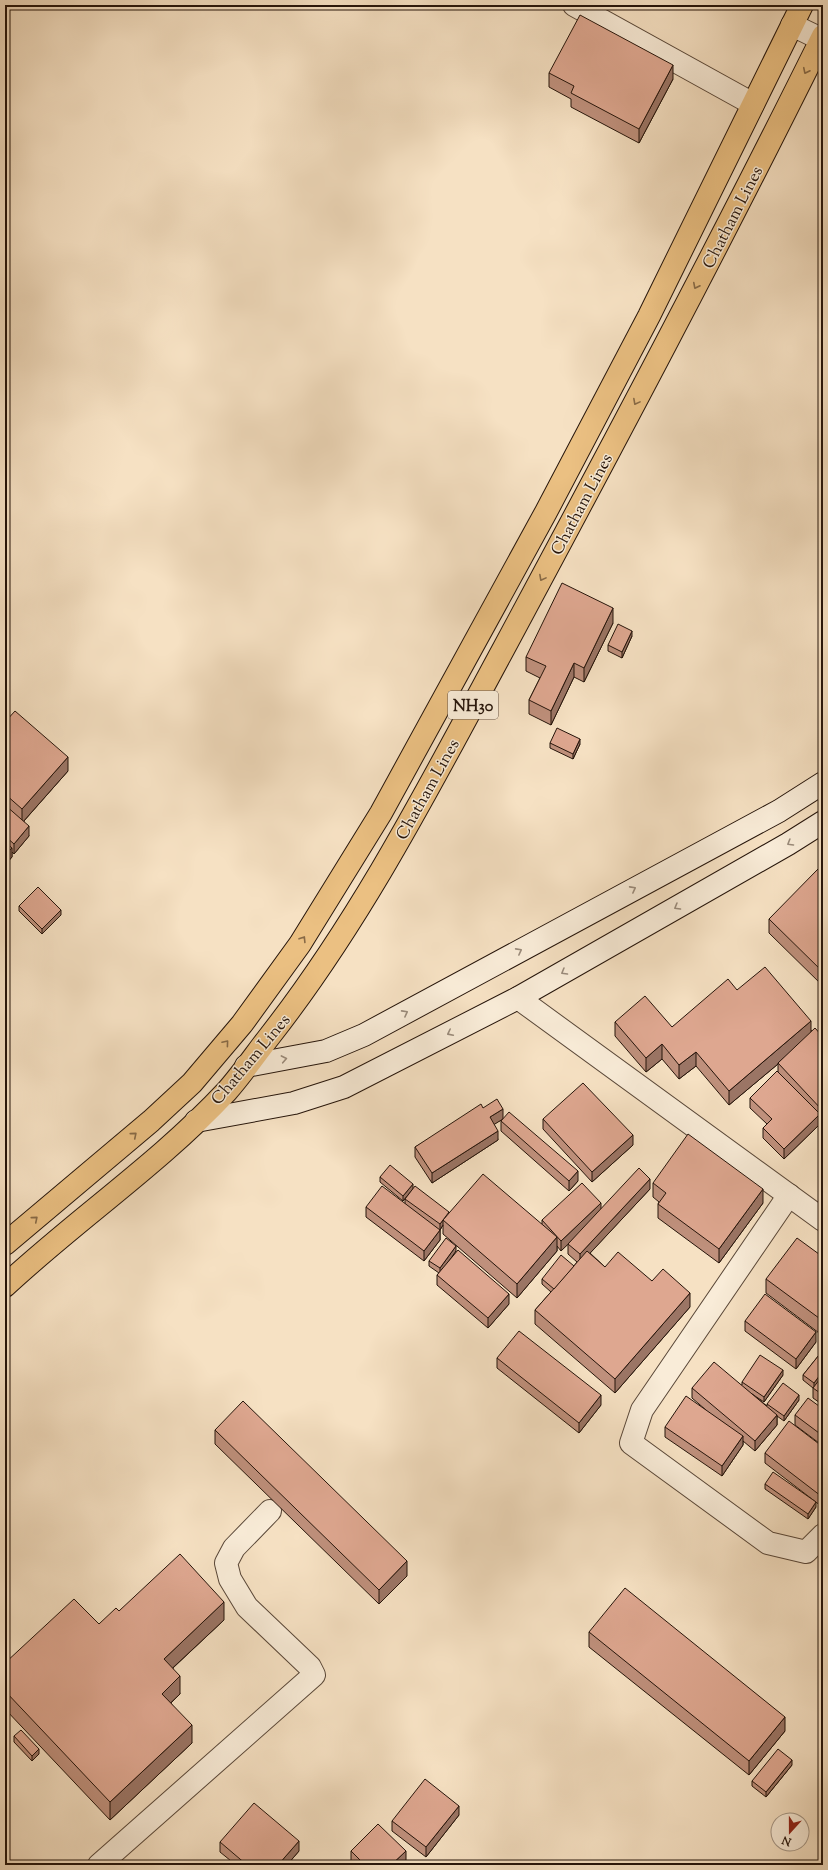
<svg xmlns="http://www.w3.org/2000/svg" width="828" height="1870" viewBox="0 0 828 1870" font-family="'Sorts Mill Goudy',serif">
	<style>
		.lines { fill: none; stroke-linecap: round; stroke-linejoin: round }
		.minor-casing { stroke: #594738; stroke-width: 24 }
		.secondary-casing { stroke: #25140a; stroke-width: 24 }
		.trunk-casing { stroke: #25140a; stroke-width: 24 }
		.minor { stroke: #f9ecd8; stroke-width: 22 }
		.secondary { stroke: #f9ecd8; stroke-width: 22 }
		.trunk { stroke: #ebc082; stroke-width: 22 }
		.wall { fill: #bf907c; stroke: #25140a }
		.shaded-wall { fill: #9b7565; stroke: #25140a }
		.building { fill: #dea790; stroke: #25140a }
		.oneway { stroke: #886a46 }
		.oneway2 { stroke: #9a8b7b }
		.labels { text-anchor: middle; stroke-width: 3; stroke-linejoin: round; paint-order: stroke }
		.shield { fill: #f9ecd8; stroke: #655548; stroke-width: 1 }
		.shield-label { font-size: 16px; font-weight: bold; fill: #25140a }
		.street-label { font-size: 17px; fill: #25140a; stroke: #f9ecd8 }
	</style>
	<rect width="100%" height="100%" fill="#f6e1c3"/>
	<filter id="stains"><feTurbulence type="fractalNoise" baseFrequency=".005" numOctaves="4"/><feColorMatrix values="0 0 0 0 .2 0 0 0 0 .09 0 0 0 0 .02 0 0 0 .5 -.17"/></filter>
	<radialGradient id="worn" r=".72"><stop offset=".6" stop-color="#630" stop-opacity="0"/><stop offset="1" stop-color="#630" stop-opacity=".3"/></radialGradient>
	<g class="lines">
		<!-- minor casing -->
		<g class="minor-casing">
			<g id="minor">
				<polyline points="574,5 753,104"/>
				<polyline points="792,25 823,40"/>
				<polyline points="518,998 823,1220"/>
				<polyline points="789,1195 642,1410 631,1443 768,1543 806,1552 823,1535"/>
				<polyline points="99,1865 314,1675 310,1667 247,1607 230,1579 226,1563 234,1548 270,1511"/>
			</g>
		</g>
		<!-- secondary casing -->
		<g class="secondary-casing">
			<g id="secondary">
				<polyline points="246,1066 326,1051 364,1035 779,811 823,783"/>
				<polyline points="196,1121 294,1103 344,1087 518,998 788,844 823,822"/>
			</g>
		</g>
		<!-- trunk casing -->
		<g class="trunk-casing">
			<g id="trunk">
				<polyline points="5,1244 151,1121 192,1083 242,1024 300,944 381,813 546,512 649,316 802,5"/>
				<path d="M5,1286C77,1219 160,1163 227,1091C242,1074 255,1055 269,1037C363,917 432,781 504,648C613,445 721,242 823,36"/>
			</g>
		</g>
		<!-- minor -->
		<use href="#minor" class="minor"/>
		<!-- secondary -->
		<use href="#secondary" class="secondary"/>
		<!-- trunk -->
		<use href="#trunk" class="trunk"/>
	</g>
	<!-- wall -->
	<g class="wall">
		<polygon points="549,73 673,79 639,143 571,107 571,99 549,87"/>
		<polygon points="613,623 584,682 574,677 551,725 529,714 529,700 540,678 526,671 526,657"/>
		<polygon points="632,636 622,658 608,651 608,645"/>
		<polygon points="5,722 68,771 24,821 29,836 14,854 12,852 12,857 5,865"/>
		<polygon points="550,743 580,744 573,759 550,748"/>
		<polygon points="823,874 823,986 769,933 769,919"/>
		<polygon points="19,906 61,915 42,934 19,911"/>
		<polygon points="737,990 823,1037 823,1121 820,1117 820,1124 784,1159 763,1138 763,1128 767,1124 750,1108 750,1098 778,1072 778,1064 729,1105 696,1066 679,1079 662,1059 646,1072 615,1036 615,1022 672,1027"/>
		<polygon points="823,1025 823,1036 820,1033 820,1028"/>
		<polygon points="483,1108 503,1119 578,1181 569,1191 501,1131 501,1121 503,1119 494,1124 498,1140 432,1183 415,1157 415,1147"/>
		<polygon points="543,1119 633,1145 592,1182 543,1129"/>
		<polygon points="380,1177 413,1189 403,1201 380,1182"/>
		<polygon points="653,1183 763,1203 719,1263 658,1218 658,1204 659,1202 653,1197"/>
		<polygon points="650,1189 590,1253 605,1267 652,1281 690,1307 615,1393 535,1324 535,1310 551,1292 542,1284 542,1279 574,1266 577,1262 568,1254 568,1244 571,1241 561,1251 557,1246 557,1251 517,1298 443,1234 443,1225 440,1230 440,1240 424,1261 366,1217 366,1207 405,1204 405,1199 449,1213 542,1224 542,1220 601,1209"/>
		<polygon points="456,1251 447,1264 509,1304 488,1328 437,1285 437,1275 439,1273 429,1266 429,1261"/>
		<polygon points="823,1257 823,1336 766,1293 766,1279"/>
		<polygon points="745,1321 816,1342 796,1369 745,1331"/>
		<polygon points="823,1350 823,1405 813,1398 813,1388 803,1380 803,1375"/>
		<polygon points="497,1358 601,1405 579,1433 497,1368"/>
		<polygon points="783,1375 764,1402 752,1394 767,1406 767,1404 799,1400 784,1421 777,1416 777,1425 755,1451 743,1441 743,1445 722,1476 665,1437 665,1427 706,1410 692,1398 692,1388 742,1385 742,1382"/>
		<polygon points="823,1409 823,1446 795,1425 795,1415"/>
		<polygon points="215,1430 407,1576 379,1604 215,1444"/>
		<polygon points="823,1447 821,1506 765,1463 765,1453"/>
		<polygon points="765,1484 816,1507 808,1519 765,1489"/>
		<polygon points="119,1611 224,1620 173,1668 180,1694 171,1703 192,1743 110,1820 5,1709 5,1663 99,1624"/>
		<polygon points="589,1632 785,1731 749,1775 589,1647"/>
		<polygon points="14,1736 39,1754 32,1761 14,1742"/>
		<polygon points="792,1765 766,1797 752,1786 752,1781"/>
		<polygon points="459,1815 426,1857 392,1831 392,1821"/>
		<polygon points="220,1842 299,1851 287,1865 236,1865 220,1852"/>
		<polygon points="351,1851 406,1861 401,1865 355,1865 351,1861"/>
	</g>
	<!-- shaded-wall -->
	<g class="shaded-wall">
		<polygon points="673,65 673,79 639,143 639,129"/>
		<polygon points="613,608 613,623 584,682 584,668"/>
		<polygon points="632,631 632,636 622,658 622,652"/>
		<polygon points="574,663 574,677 551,725 551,711"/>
		<polygon points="580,739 580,744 573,759 573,754"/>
		<polygon points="68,757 68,771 22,823 22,809"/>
		<polygon points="29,826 29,836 14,854 14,844"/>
		<polygon points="12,848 12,857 5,865 5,855"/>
		<polygon points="61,910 61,915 42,934 42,929"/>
		<polygon points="811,1021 811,1035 778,1063 778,1064 729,1105 729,1091"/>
		<polygon points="662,1044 662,1059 646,1072 646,1058"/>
		<polygon points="696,1052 696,1066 679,1079 679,1065"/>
		<polygon points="503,1109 503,1119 490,1127 490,1117"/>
		<polygon points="820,1114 820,1124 784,1159 784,1149"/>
		<polygon points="498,1131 498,1140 432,1183 432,1173"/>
		<polygon points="633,1135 633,1145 592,1182 592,1172"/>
		<polygon points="578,1171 578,1181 569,1191 569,1181"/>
		<polygon points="650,1179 650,1189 580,1264 580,1254"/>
		<polygon points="413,1184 413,1189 403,1201 403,1196"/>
		<polygon points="763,1189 763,1203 719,1263 719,1249"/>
		<polygon points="601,1203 601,1213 561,1251 561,1241"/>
		<polygon points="443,1220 443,1225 440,1230 440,1224"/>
		<polygon points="440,1230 440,1240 424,1261 424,1251"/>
		<polygon points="557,1237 557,1251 517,1298 517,1284"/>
		<polygon points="456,1246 456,1251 440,1274 440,1268"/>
		<polygon points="690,1293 690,1307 615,1393 615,1379"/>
		<polygon points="509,1294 509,1304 488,1328 488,1318"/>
		<polygon points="816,1332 816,1342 796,1369 796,1359"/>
		<polygon points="783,1370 783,1375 764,1402 764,1397"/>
		<polygon points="823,1371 823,1376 814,1388 814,1383"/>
		<polygon points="601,1395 601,1405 579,1433 579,1423"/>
		<polygon points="799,1395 799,1400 784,1421 784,1416"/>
		<polygon points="777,1415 777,1425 755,1451 755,1441"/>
		<polygon points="743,1436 743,1445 722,1476 722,1466"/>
		<polygon points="823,1493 823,1503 821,1506 821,1496"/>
		<polygon points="816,1502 816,1507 808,1519 808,1514"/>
		<polygon points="407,1561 407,1576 379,1604 379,1590"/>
		<polygon points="224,1602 224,1620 164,1676 164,1659"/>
		<polygon points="180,1676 180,1694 162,1711 162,1694"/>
		<polygon points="785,1717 785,1731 749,1775 749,1761"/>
		<polygon points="192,1725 192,1743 110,1820 110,1802"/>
		<polygon points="39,1749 39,1754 32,1761 32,1756"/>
		<polygon points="792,1760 792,1765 766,1797 766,1792"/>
		<polygon points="459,1806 459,1815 426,1857 426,1847"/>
		<polygon points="299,1841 299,1851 287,1865 278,1865"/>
		<polygon points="406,1851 406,1861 401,1865 391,1865"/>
	</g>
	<!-- building -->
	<g class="building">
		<polygon points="580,15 673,65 639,129 571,93 574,86 549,73"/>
		<polygon points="562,583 613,608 584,668 574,663 551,711 529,700 546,666 526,657"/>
		<polygon points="618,624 632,631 622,652 608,645"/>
		<polygon points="15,711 68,757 22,809 5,794 5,722"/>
		<polygon points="557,728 580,739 573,754 550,743"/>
		<polygon points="5,805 29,826 14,844 5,836"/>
		<polygon points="5,842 12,848 5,855"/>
		<polygon points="818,869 823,874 823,972 769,919"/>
		<polygon points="38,887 61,910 42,929 19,906"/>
		<polygon points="765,967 811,1021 729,1091 696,1052 679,1065 662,1044 646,1058 615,1022 645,996 672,1027 728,979 737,990"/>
		<polygon points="823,1025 823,1031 820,1028"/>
		<polygon points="815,1028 823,1037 823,1111 778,1063"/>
		<polygon points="777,1071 820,1114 784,1149 763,1128 772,1119 750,1098"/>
		<polygon points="583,1083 633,1135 592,1172 543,1119"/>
		<polygon points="497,1099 503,1109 490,1117 498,1131 432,1173 415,1147 481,1104 483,1108"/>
		<polygon points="509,1112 578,1171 569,1181 501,1121"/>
		<polygon points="688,1134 763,1189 719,1249 658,1204 666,1193 653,1183"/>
		<polygon points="390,1165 413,1184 403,1196 380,1177"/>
		<polygon points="639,1168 650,1179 580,1254 568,1244"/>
		<polygon points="483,1174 557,1237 517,1284 443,1220"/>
		<polygon points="582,1183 601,1203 561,1241 542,1220"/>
		<polygon points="382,1186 440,1230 424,1251 366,1207"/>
		<polygon points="415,1186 449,1212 440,1224 405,1199"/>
		<polygon points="446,1238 456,1246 440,1268 429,1261"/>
		<polygon points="797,1238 823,1257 823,1321 766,1279"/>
		<polygon points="458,1250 509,1294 488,1318 437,1275"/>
		<polygon points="587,1251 605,1267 618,1252 652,1281 663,1269 690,1293 615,1379 535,1310"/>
		<polygon points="561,1255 574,1266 554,1289 542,1279"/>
		<polygon points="765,1294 816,1332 796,1359 745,1321"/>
		<polygon points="519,1331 601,1395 579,1423 497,1358"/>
		<polygon points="823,1350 823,1371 814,1383 803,1375"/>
		<polygon points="760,1355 783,1370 764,1397 742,1382"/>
		<polygon points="714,1362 777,1415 755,1441 692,1388"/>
		<polygon points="823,1375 823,1395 813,1388"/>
		<polygon points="783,1383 799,1395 784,1416 767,1404"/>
		<polygon points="686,1396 743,1436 722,1466 665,1427"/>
		<polygon points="808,1398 823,1409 823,1436 795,1415"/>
		<polygon points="243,1401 407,1561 379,1590 215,1430"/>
		<polygon points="789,1421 823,1447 823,1493 821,1496 765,1453"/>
		<polygon points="773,1472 816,1502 808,1514 765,1484"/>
		<polygon points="180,1554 224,1602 164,1659 180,1676 162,1694 192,1725 110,1802 5,1691 5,1663 74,1599 99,1624 116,1608 119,1611"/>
		<polygon points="625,1588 785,1717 749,1761 589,1632"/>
		<polygon points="21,1730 39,1749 32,1756 14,1736"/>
		<polygon points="778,1749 792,1760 766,1792 752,1781"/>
		<polygon points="425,1779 459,1806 426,1847 392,1821"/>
		<polygon points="254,1803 299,1841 278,1865 247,1865 220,1842"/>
		<polygon points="378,1824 406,1851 391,1865 365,1865 351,1851"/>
	</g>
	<!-- one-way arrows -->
	<defs><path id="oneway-chevron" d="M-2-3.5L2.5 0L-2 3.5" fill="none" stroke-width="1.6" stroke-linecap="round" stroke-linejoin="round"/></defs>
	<g class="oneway">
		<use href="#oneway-chevron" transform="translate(806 71) rotate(116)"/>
		<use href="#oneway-chevron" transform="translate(696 286) rotate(117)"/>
		<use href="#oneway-chevron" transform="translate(636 402) rotate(118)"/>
		<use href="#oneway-chevron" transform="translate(542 578) rotate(118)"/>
		<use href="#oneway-chevron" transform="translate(303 939) rotate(-58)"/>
		<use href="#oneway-chevron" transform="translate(226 1043) rotate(-50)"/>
		<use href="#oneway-chevron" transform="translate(134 1135) rotate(-40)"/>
		<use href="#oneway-chevron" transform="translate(35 1219) rotate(-40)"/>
	</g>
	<g class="oneway2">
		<use href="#oneway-chevron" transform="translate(790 843) rotate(149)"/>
		<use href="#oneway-chevron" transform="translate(633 889) rotate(-28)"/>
		<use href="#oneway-chevron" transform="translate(677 907) rotate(150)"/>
		<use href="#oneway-chevron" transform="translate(519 951) rotate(-28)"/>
		<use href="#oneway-chevron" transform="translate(564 972) rotate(150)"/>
		<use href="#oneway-chevron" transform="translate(405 1013) rotate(-28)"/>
		<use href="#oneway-chevron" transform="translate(450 1033) rotate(153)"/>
		<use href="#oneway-chevron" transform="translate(284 1059) rotate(-11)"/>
	</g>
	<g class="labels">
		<!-- shield labels -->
		<rect class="shield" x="448" y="691" width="50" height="28" rx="3"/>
		<g class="shield-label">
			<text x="473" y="711">NH30</text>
		</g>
		<!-- street labels -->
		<g class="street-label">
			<text transform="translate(732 217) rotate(-63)" y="6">Chatham Lines</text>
			<text transform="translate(581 504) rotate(-62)" y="6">Chatham Lines</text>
			<text transform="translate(427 789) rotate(-61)" y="6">Chatham Lines</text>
			<text transform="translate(250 1059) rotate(-50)" y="6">Chatham Lines</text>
		</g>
	</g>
	<!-- margin -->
	<rect width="828" height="1870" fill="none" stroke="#f6e1c3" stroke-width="20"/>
	<rect x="6" y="6" width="816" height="1858" fill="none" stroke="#25140a" stroke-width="2"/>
	<rect x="10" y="10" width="808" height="1850" fill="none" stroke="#25140a"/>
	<!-- north arrow -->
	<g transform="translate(790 1832) rotate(201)"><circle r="19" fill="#f9ecd8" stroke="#a49686"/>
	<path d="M0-3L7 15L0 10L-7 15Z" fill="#8f2418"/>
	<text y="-6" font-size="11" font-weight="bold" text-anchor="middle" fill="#25140a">N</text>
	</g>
	<rect width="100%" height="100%" filter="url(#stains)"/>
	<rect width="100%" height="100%" fill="url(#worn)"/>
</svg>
